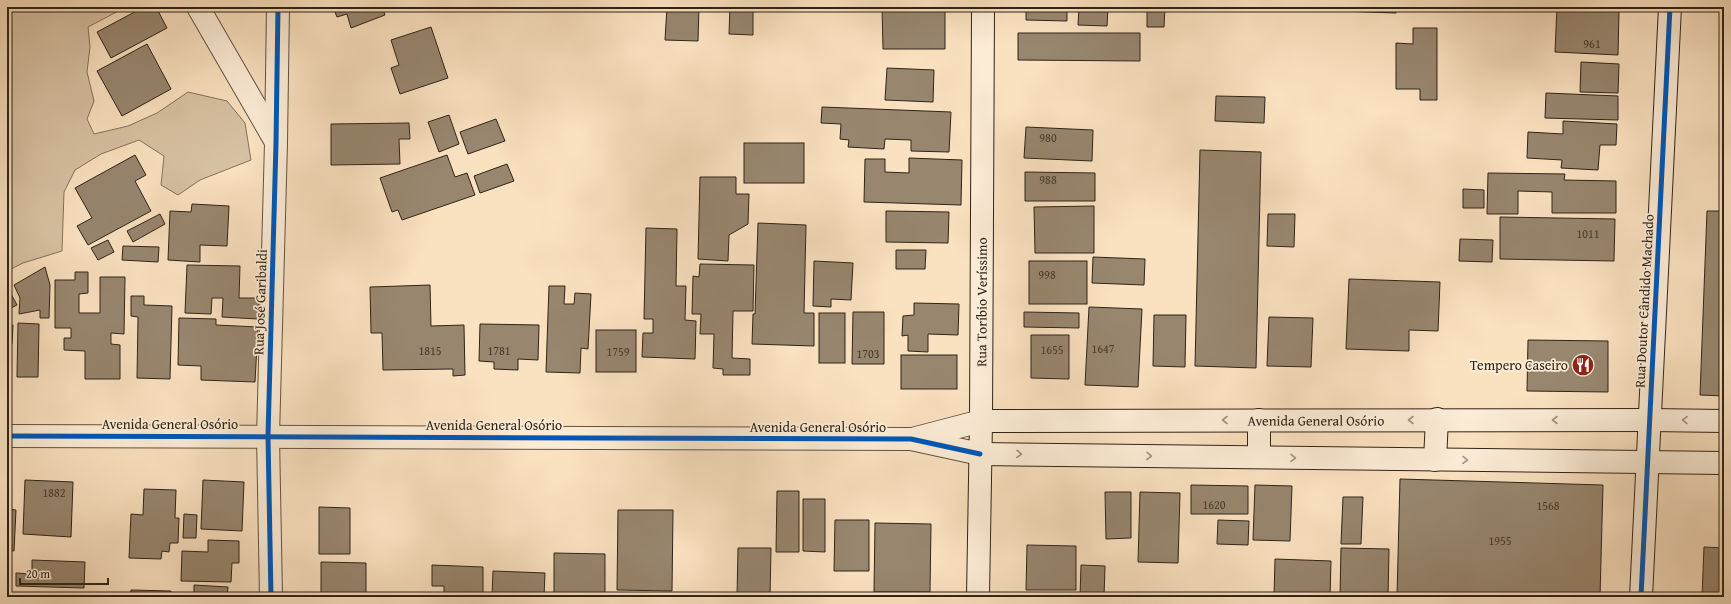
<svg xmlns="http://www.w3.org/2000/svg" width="1731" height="604" viewBox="0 0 1731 604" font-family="'Gentium Book Plus',serif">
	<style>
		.green { fill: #d7c1a3; stroke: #82725e }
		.building { fill: #98866f; stroke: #2e2418 }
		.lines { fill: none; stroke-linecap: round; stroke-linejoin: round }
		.street-casing { stroke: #615342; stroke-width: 24 }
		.secondary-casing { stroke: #2e2418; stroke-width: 24 }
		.street { stroke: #fcecd6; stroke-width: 22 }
		.secondary { stroke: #fcecd6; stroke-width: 22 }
		.cycleway-casing { stroke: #fcecd6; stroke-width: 8 }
		.cycleway { stroke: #0057b8; stroke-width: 5 }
		.oneway { stroke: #9f9280 }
		.labels { text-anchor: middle; stroke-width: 3.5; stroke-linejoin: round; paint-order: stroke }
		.number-label { font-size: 12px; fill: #483c2e }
		.street-label { font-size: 14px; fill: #2e2418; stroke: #fcecd6 }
		.poi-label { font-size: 14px; fill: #2e2418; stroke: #fcecd6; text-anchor: end }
	</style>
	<rect width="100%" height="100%" fill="#fae1c0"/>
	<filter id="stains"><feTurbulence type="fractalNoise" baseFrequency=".005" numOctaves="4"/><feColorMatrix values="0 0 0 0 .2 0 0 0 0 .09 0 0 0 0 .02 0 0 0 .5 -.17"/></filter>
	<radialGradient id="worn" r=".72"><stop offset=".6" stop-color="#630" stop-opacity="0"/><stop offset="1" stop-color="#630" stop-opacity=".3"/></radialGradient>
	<!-- green -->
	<polygon class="green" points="7,7 126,7 88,27 90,47 87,72 94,101 87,119 94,134 128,126 157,113 188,92 227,101 245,123 251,160 200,180 178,195 161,185 164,156 139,140 101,154 75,170 64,192 62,251 23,263 7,271"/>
	<!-- building -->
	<g class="building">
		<polygon points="144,7 156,7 167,28 111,58 97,32"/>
		<polygon points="333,7 382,7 385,15 351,28 347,14 337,17"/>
		<polygon points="667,7 699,7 698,41 665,40"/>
		<polygon points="730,7 753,7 753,35 729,34"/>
		<polygon points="882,7 945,7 945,49 883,49"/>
		<polygon points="1026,7 1067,7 1067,21 1026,20"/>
		<polygon points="1079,7 1108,7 1107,26 1078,25"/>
		<polygon points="1147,7 1165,7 1164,27 1147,27"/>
		<polygon points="1211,7 1245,7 1245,10 1211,9"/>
		<polygon points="1340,7 1396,7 1396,13 1340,11"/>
		<polygon points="1557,7 1619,10 1618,55 1555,52"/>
		<polygon points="431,27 448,78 400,94 391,68 399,65 391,40"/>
		<polygon points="1413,28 1437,28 1437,100 1420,100 1420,89 1396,89 1396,43 1413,44"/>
		<polygon points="1018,33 1140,33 1140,61 1018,60"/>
		<polygon points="147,44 171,89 122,116 97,71"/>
		<polygon points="1581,62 1619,64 1618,93 1580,92"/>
		<polygon points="887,68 934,70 933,102 885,100"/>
		<polygon points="1546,93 1618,96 1618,120 1545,118"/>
		<polygon points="1216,96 1265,97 1264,123 1215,121"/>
		<polygon points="822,107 951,112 949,152 911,151 911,140 885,139 884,149 848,147 849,140 840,139 841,124 821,123"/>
		<polygon points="449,115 459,144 439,152 428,122"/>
		<polygon points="496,119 505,141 468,154 460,132"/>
		<polygon points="1563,121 1617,124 1616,145 1600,145 1598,170 1561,168 1562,160 1527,158 1528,132 1563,134"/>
		<polygon points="409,123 410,139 399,139 400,164 331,165 331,124"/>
		<polygon points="1026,127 1093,130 1092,161 1024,158"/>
		<rect x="744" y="143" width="60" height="40"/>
		<polygon points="1200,150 1261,152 1256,368 1195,366"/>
		<polygon points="135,155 146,175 135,181 151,211 88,245 77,226 92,218 75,188"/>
		<polygon points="447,155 455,177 467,173 475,195 402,220 398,210 392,212 380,178"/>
		<polygon points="909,158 962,160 961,205 864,202 865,159 885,159 885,172 909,173"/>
		<polygon points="507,164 514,181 480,193 474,176"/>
		<polygon points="1025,172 1095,173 1095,201 1025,201"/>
		<polygon points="1488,173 1565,174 1564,180 1616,181 1616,213 1552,213 1552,192 1518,191 1518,214 1487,214"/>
		<polygon points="700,177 736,177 736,194 749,194 748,224 729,235 728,261 698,259"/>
		<polygon points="1463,189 1484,190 1484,208 1463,208"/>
		<polygon points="192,204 229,206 227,246 200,245 200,262 168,260 170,211 191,212"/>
		<polygon points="1094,206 1094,253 1035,253 1034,207"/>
		<polygon points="886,211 949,212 948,243 886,242"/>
		<polygon points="1707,211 1724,211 1724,396 1700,395"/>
		<polygon points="160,214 165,224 133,242 127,231"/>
		<polygon points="1268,214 1295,214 1294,247 1267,246"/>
		<polygon points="1500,217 1615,219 1614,261 1500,259"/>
		<polygon points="758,223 806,225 804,313 814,313 814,346 752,344 753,314 755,314"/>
		<polygon points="646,228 677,229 676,286 686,286 685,320 696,321 695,359 642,357 643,333 653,333 653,319 644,319"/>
		<polygon points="1460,239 1493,240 1492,262 1459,261"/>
		<polygon points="108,240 114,252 98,260 91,248"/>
		<polygon points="123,246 159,247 158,262 122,260"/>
		<polygon points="896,250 926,250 925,269 896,269"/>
		<polygon points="1093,257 1145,259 1144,285 1092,283"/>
		<polygon points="814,261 853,263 851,300 831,299 831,307 813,306"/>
		<rect x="1029" y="261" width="58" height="43"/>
		<polygon points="700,264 754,265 753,311 733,311 732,358 750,359 750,375 723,375 723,369 713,368 714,334 700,334 701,314 692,314 693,276 699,277"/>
		<polygon points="187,265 240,266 239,298 259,298 258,319 222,317 223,298 212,298 211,314 185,313"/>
		<polygon points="45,267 50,285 49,318 40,318 40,310 19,314 20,298 14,285"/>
		<polygon points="75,272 88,272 88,293 79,294 79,313 100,313 100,277 125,277 124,334 111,333 111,344 120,345 120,379 85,379 85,351 64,350 64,338 71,338 71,328 55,328 55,280 75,280"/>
		<polygon points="1349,279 1440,282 1438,331 1409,330 1409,351 1346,349"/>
		<polygon points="430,285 431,326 464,325 465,375 453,376 453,369 383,370 382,333 371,333 370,287"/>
		<polygon points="549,286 565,286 564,304 574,304 575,293 591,294 588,349 581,348 580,373 546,372"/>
		<polygon points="9,290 17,305 7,310 7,291"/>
		<polygon points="131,296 144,296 144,305 172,306 170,379 137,378 138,317 131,316"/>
		<polygon points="914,303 959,304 958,335 928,334 928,352 908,351 908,335 902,336 903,316 914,315"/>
		<polygon points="1089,307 1142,309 1138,387 1085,385"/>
		<polygon points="853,312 884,312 884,364 852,364"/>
		<polygon points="1024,312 1079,313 1079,328 1024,327"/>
		<rect x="819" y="313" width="26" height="50"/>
		<polygon points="1154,315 1186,315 1185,367 1153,366"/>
		<polygon points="1269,317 1313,318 1311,367 1267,366"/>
		<polygon points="179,318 216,319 216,325 258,327 255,382 201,380 201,366 178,365"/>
		<polygon points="18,323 39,324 38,377 17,377"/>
		<polygon points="480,324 539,325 538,360 518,359 518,370 494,369 494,362 479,361"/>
		<polygon points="7,325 13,325 12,344 7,344"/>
		<rect x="596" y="330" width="40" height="42"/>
		<polygon points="1031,335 1069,335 1069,379 1031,378"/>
		<polygon points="1528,340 1608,341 1608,392 1527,391"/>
		<rect x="901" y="355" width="56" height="34"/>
		<polygon points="1400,479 1603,485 1600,597 1397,597"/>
		<polygon points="25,480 73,482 71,537 23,534"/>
		<polygon points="203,480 244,482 242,531 201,529"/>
		<polygon points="1191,485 1248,486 1248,514 1191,514"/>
		<polygon points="1255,485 1292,486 1290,541 1253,540"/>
		<polygon points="144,489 176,490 175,518 179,518 178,543 170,543 169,552 162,551 161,559 129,558 131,514 143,515"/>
		<polygon points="777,491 799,491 799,552 776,552"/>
		<polygon points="1105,492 1131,492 1131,538 1106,539"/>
		<polygon points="1140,492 1180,493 1178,563 1138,562"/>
		<polygon points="1343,497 1363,497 1361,544 1341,544"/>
		<polygon points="803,499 825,499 825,552 803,551"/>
		<polygon points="319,507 350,508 350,554 319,554"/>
		<polygon points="7,509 16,510 14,551 7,550"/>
		<polygon points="618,510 673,510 672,591 617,590"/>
		<polygon points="184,514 197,515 196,538 183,538"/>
		<polygon points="835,520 869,520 869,571 834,571"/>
		<polygon points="1218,520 1249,521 1248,545 1217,544"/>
		<polygon points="875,523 931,524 930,592 874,592"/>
		<polygon points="208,540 239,541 239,563 232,563 231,582 181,581 182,551 208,552"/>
		<polygon points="1027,545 1076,546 1076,590 1026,590"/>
		<polygon points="1704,547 1724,548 1724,597 1702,597"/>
		<polygon points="738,548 771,548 770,597 737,597"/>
		<polygon points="1341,548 1389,549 1388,597 1340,596"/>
		<polygon points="554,553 605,554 605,597 554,597"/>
		<polygon points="1275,559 1331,561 1330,597 1274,597"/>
		<polygon points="32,560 85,562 84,588 16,586 16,573 32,574"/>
		<polygon points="321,562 366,563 366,597 321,597"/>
		<polygon points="432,565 483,567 483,597 444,597 444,586 432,586"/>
		<polygon points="1081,565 1105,566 1104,597 1080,597"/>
		<polygon points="493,571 545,573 544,597 492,597"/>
		<polygon points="194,585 228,587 227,597 194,597"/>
		<polygon points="131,590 171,591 170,597 130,597"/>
	</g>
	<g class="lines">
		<!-- street casing -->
		<g class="street-casing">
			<g id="street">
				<polyline points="198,7 276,142"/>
				<polyline points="7,436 911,439 980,454"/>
				<polyline points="916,438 981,421"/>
				<polyline points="271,597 268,436 276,143 278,7"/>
			</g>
		</g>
		<!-- secondary casing -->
		<g class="secondary-casing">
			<g id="secondary">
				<polyline points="1259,420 1259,457"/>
				<path id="s1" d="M981,421L1650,420L1724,421"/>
				<polyline points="980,454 1724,463"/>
				<polyline points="1435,460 1437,419"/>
				<path id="s2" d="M978,597L981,421L983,7"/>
				<polyline points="1641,597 1670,7"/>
			</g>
		</g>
		<!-- street -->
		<use href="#street" class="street"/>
		<!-- secondary -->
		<use href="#secondary" class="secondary"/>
		<!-- cycleway casing -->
		<g class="cycleway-casing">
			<g id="cycleway">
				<polyline points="7,436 911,439 980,454"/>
				<polyline points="271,597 268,436 276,143 278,7"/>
				<polyline points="1641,597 1670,7"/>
			</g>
		</g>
		<!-- cycleway -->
		<use href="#cycleway" class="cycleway"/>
	</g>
	<!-- one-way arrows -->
	<defs><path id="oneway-chevron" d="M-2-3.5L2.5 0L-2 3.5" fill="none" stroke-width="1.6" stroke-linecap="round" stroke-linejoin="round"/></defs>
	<g class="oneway">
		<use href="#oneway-chevron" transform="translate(1225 420) rotate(180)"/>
		<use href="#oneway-chevron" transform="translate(1411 420) rotate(180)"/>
		<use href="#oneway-chevron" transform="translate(1555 420) rotate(-180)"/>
		<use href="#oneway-chevron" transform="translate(1685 420) rotate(-179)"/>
		<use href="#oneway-chevron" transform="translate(1019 454) rotate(1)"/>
		<use href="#oneway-chevron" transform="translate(1149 456) rotate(1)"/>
		<use href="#oneway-chevron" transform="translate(1293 458) rotate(1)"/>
		<use href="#oneway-chevron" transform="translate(1465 460) rotate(1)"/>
	</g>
	<!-- icons -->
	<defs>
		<g id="restaurant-disc" transform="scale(1.15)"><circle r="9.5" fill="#8f2418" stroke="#fcecd6"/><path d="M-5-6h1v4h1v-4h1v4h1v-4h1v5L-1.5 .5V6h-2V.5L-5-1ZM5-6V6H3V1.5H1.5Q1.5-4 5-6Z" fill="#fff"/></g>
	</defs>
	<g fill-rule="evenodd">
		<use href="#restaurant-disc" x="1583" y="365"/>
	</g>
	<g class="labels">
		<!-- number labels -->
		<g class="number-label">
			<text x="1592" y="48">961</text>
			<text x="1048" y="142">980</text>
			<text x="1048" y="184">988</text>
			<text x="1588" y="238">1011</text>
			<text x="1047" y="279">998</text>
			<text x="1103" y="353">1647</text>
			<text x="1052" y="354">1655</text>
			<text x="430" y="355">1815</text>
			<text x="499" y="355">1781</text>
			<text x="618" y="356">1759</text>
			<text x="868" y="358">1703</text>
			<text x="54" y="497">1882</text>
			<text x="1214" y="509">1620</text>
			<text x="1548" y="510">1568</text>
			<text x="1500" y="545">1955</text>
		</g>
		<!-- street labels -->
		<g class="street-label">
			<text transform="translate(1644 301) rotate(-87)" y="5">Rua Doutor Cândido Machado</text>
			<text transform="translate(260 302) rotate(-88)" y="5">Rua José Garibaldi</text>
			<text dy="5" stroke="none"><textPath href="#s2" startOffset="295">Rua Toríbio Veríssimo</textPath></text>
			<text dy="5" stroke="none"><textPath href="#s1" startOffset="335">Avenida General Osório</textPath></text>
			<text x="170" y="429">Avenida General Osório</text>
			<text x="494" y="430">Avenida General Osório</text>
			<text x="818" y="432">Avenida General Osório</text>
		</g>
		<!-- poi labels -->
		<g class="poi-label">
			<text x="1568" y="370">Tempero Caseiro</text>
		</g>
	</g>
	<!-- margin -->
	<rect width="1731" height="604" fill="none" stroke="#fae1c0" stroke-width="24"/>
	<rect x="8" y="8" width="1715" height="588" fill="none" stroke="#2e2418" stroke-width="2"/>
	<rect x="12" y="12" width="1707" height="580" fill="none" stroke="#2e2418"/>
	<!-- scale -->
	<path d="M20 578v6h88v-6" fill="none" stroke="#2e2418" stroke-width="2"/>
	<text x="26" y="578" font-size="12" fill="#2e2418" stroke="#fcecd6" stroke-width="3" paint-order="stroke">20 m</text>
	<rect width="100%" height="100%" filter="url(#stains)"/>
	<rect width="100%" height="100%" fill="url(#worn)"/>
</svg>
